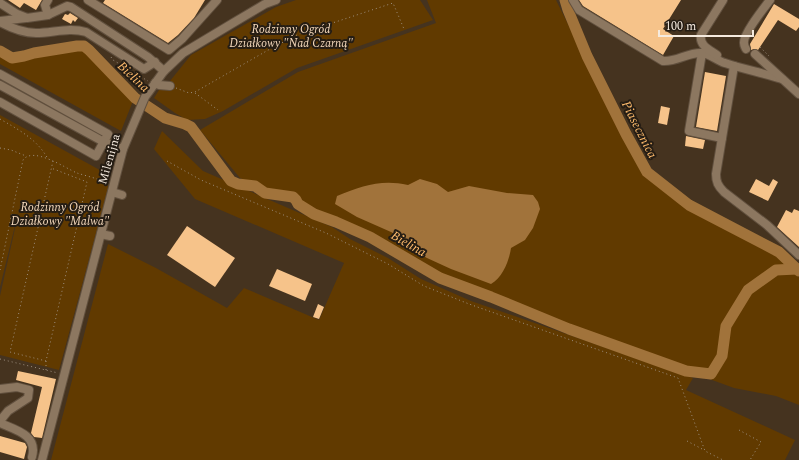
<svg xmlns="http://www.w3.org/2000/svg" width="799" height="460" viewBox="0 0 799 460" font-family="Spectral,serif">
	<style>
		.green { fill: #613a00 }
		.water { fill: #a1733b }
		.lines { fill: none; stroke-linecap: round; stroke-linejoin: round }
		.river { stroke: #a1733b; stroke-width: 11 }
		.building { fill: #f6c38a }
		.minor-casing { stroke: #61503e; stroke-width: 10 }
		.path { stroke: #9e8f7f; stroke-width: 1; stroke-dasharray: 1 3; stroke-linecap: butt }
		.minor { stroke: #8c7760; stroke-width: 8 }
		.labels { text-anchor: middle; stroke-width: 4; stroke-linejoin: round; paint-order: stroke }
		.park-label { font-size: 12px; font-style: italic; fill: #f5d9bc; stroke: #251d14 }
		.street-label { font-size: 12px; fill: #f5eade; stroke: #251d14 }
		.water-label { font-size: 13px; font-style: italic; fill: #febb6c; stroke: #251d14 }
	</style>
	<rect width="100%" height="100%" fill="#45331f"/>
	<!-- green -->
	<g class="green">
		<polygon points="296,0 420,0 433,20 297,68 223,111 205,119 187,120 175,113 154,98 159,90 171,89 170,81 191,55 276,7"/>
		<polygon points="427,0 556,0 619,127 646,173 688,206 764,246 792,269 799,277 799,405 776,396 734,388 570,328 441,275 371,235 240,178 200,130 298,72 436,23"/>
		<polygon points="77,48 84,49 87,52 133,101 121,131 0,64 0,54 11,60 19,61 35,55"/>
		<polygon points="0,115 107,174 108,189 59,370 0,355 0,296 22,197 0,287"/>
		<polygon points="162,131 203,171 332,227 350,239 388,258 421,279 471,301 693,378 686,390 795,440 785,460 51,460 108,244 156,268 227,308 244,288 319,320 344,263 195,199 154,149"/>
	</g>
	<!-- water -->
	<path class="water" d="M420,179L437,184L448,192L469,186L507,193L533,195L538,202L540,209L533,228L525,240L511,248C509,261 503,277 491,284L451,269L427,258L416,252L406,241L391,232L357,217L335,204L337,196C362,186 381,179 408,185Z"/>
	<g class="lines">
		<!-- river -->
		<g class="river">
			<polyline points="565,0 568,10 587,56 626,134 647,172 689,205 779,252 799,271"/>
			<polyline points="0,51 12,58 24,56 34,53 77,46 84,46 89,50 135,98 165,118 185,124 191,127 231,181 238,184 255,186 265,193 293,197 296,200 298,204 314,214 336,222 370,237 440,278 491,297 569,329 686,371 711,374 722,356 726,326 748,290 776,270 797,269"/>
		</g>
	</g>
	<!-- building -->
	<g class="building">
		<polygon points="8,0 42,0 36,10 24,3 20,8"/>
		<polygon points="105,0 205,0 194,18 178,35 168,43 103,3"/>
		<polygon points="579,0 681,0 663,29 674,36 663,55 583,6"/>
		<polygon points="774,4 799,19 799,27 796,31 778,20 758,50 754,49 751,50 750,44"/>
		<polygon points="70,13 78,18 75,22 73,20 71,24 62,19 65,14 68,15"/>
		<polygon points="705,72 726,76 717,131 696,127"/>
		<polygon points="661,106 670,108 667,125 658,123"/>
		<polygon points="686,136 705,140 703,149 685,146"/>
		<polygon points="756,179 769,186 773,179 778,182 768,201 749,192"/>
		<polygon points="794,209 799,211 799,247 777,227 786,210 792,213"/>
		<polygon points="187,226 235,258 215,287 167,255"/>
		<polygon points="277,269 312,284 305,301 269,286"/>
		<polygon points="318,304 324,307 319,319 313,317"/>
		<polygon points="18,371 56,379 42,438 34,437 31,433 42,387 16,380"/>
		<polygon points="0,436 25,443 27,447 24,459 0,452"/>
	</g>
	<g class="lines">
		<!-- minor casing -->
		<g class="minor-casing">
			<g id="minor">
				<polyline points="88,0 169,50 182,39 217,0"/>
				<path d="M573,0L579,10L663,61C677,62 688,52 702,53C711,54 717,61 725,63C743,69 763,73 782,79"/>
				<polyline points="0,3 17,14 27,18 48,15 67,6 71,7 148,57 164,71"/>
				<polyline points="48,15 45,5 48,0"/>
				<polyline points="0,21 26,18"/>
				<path d="M0,22C11,28 24,33 36,33C53,33 69,27 86,32L144,69L155,62"/>
				<path d="M746,49C745,47 744,46 744,43C743,34 764,8 770,0"/>
				<polyline points="702,53 689,131 722,138"/>
				<polyline points="755,54 799,94"/>
				<path d="M717,55C710,50 699,46 701,35L723,0"/>
				<path d="M734,66L716,174C716,182 718,186 724,192L767,225L799,255"/>
				<polyline points="0,74 108,134 96,156 0,102"/>
				<polyline points="155,83 159,85 170,86"/>
				<polyline points="0,85 104,142 123,149"/>
				<polyline points="112,192 122,195"/>
				<polyline points="101,234 110,236"/>
				<polyline points="0,389 17,387 29,390 28,398 8,411 0,421"/>
				<path d="M0,423C16,430 38,435 32,457"/>
				<polyline points="42,460 123,149 145,97 164,71 183,53 233,23 265,4 276,0"/>
			</g>
		</g>
		<!-- path -->
		<g class="path">
			<polyline points="760,47 769,56"/>
			<polyline points="111,57 113,60 148,81"/>
			<polyline points="176,88 189,93 195,92 270,49 299,34 393,3 404,29"/>
			<polyline points="195,93 218,110"/>
			<path d="M0,119C19,130 37,139 48,159"/>
			<polyline points="0,148 11,150 26,156"/>
			<polyline points="167,161 201,180 326,233 388,264 424,286 469,304 678,378 705,451 723,460"/>
			<path d="M0,270L23,160C33,146 65,168 77,173C86,176 97,178 106,183"/>
			<polyline points="0,359 58,373"/>
			<polyline points="46,361 10,352 53,161"/>
			<polyline points="46,370 46,361 87,182 51,168"/>
			<polyline points="739,430 761,442 750,460"/>
			<polyline points="687,441 704,450"/>
		</g>
		<!-- minor -->
		<use href="#minor" class="minor"/>
	</g>
	<g class="labels">
		<!-- park labels -->
		<g class="park-label">
			<text x="291" y="33">Rodzinny Ogród<tspan x="291" dy="14">Działkowy "Nad Czarną"</tspan></text>
			<text x="60" y="211">Rodzinny Ogród<tspan x="60" dy="14">Działkowy "Malwa"</tspan></text>
		</g>
		<!-- street labels -->
		<g class="street-label">
			<text transform="translate(109 159) rotate(-74)" y="4">Milenijna</text>
		</g>
		<!-- water labels -->
		<g class="water-label">
			<text transform="translate(134 76) rotate(43)" y="5">Bielina</text>
			<text transform="translate(640 129) rotate(63)" y="5">Piasecznica</text>
			<text transform="translate(409 243) rotate(30)" y="5">Bielina</text>
		</g>
	</g>
	<!-- scale -->
	<path d="M659 30v6h94v-6" fill="none" stroke="#f5eade" stroke-width="2"/>
	<text x="665" y="30" font-size="12" fill="#f5eade" stroke="#251d14" stroke-width="3" paint-order="stroke">100 m</text>
</svg>
